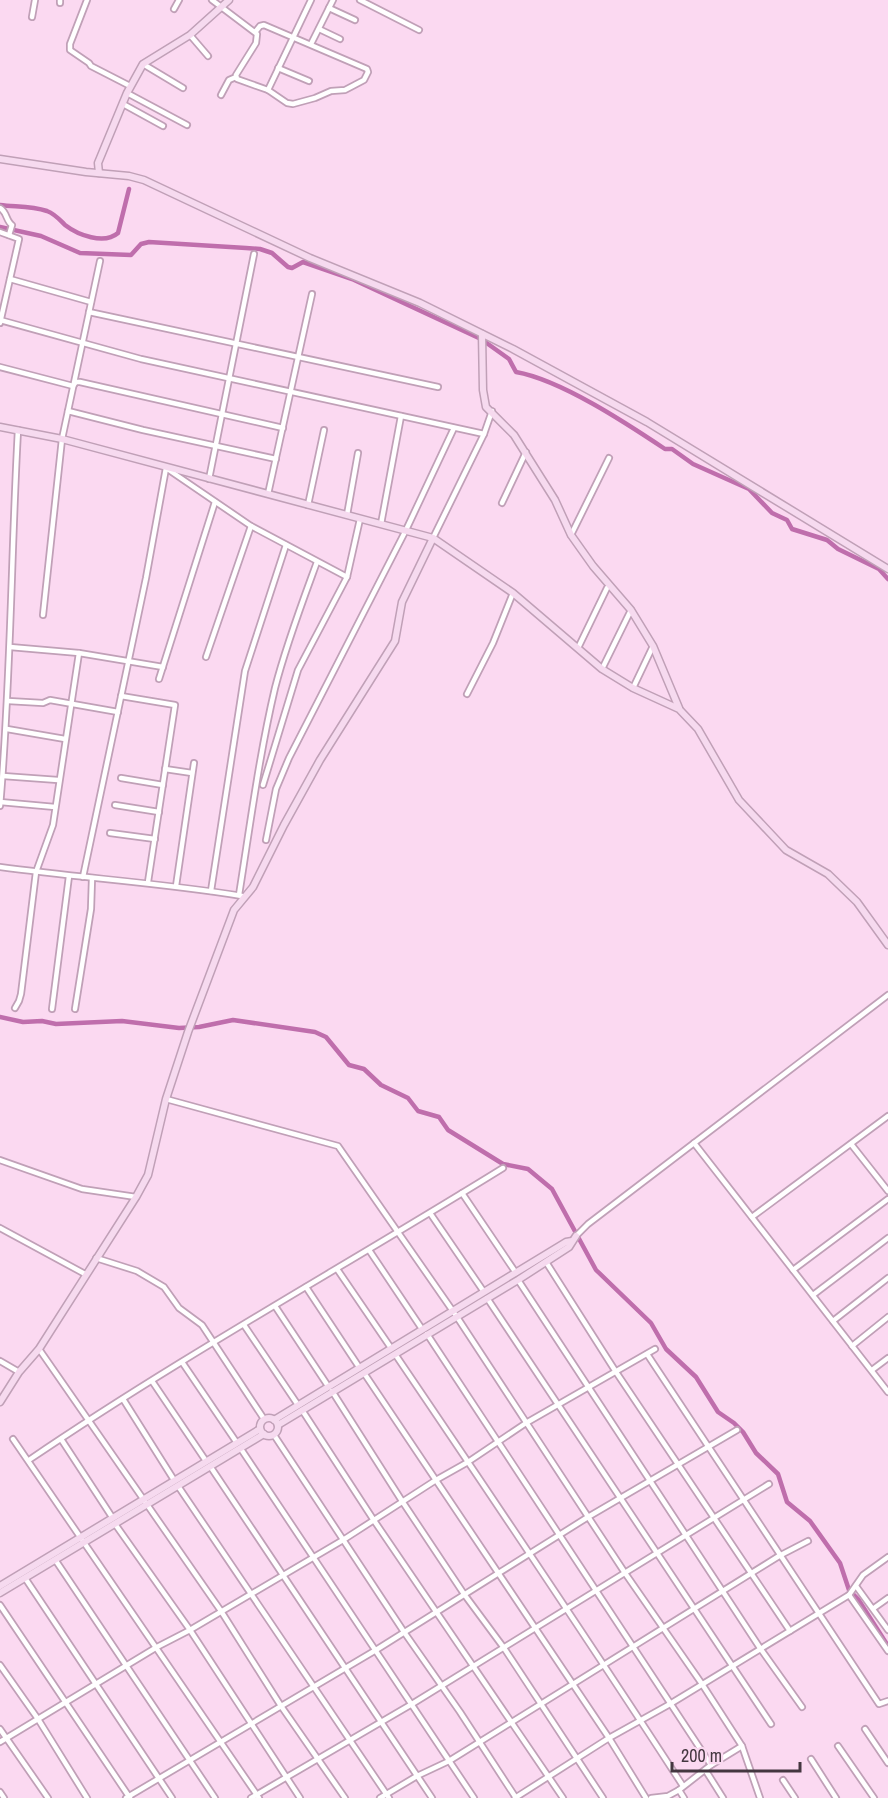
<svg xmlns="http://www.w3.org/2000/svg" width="888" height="1798" viewBox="0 0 888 1798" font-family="'Archivo Narrow',sans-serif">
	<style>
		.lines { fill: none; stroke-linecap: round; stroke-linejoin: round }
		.canal { stroke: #bf6eac; stroke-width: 4.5 }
		.street-casing { stroke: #c0a0b7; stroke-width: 8 }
		.secondary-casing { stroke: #c0a0b7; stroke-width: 9 }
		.street { stroke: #fff; stroke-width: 4.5 }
		.secondary { stroke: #f6daef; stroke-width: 6 }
	</style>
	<rect width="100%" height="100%" fill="#fbd9f1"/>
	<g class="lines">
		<!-- canal -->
		<g class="canal">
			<path d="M0,205C16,207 31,206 47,211C55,214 59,219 65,225C78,235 104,245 118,233L129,189"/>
			<path d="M0,227L41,236L80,253L131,255L141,244L149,242L246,248L260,249L272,253L288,267L292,268L303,262L352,279L481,339L509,359L516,372C561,380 626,423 665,449H672L693,464L749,489L772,513L787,520L792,529L827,540L838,549L879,569L888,579"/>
			<polyline points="0,1017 23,1022 42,1021 56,1024 122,1021 179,1028 199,1027 233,1020 315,1032 326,1037 349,1065 364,1069 381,1085 408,1098 418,1111 439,1117 448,1130 503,1164 528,1169 552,1189 596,1270 651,1323 666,1349 696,1377 718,1412 734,1423 743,1432 756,1453 778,1474 787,1502 810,1521 840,1563 849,1590 858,1599 888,1646"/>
		</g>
		<!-- street casing -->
		<g class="street-casing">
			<g id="street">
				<polyline points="87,0 70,44 70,50 89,63 91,66 130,86"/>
				<polyline points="212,0 257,34 256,43 236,75 237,79 268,90 287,103 293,104 315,98 331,91 345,90 364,80 368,72 367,69 264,25 260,26 256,31"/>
				<polyline points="360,0 419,30"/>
				<polyline points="60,3 60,0"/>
				<polyline points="329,8 355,20"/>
				<polyline points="174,9 179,0"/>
				<polyline points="32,17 35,0"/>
				<polyline points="319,29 340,39"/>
				<polyline points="190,35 208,56"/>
				<polyline points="311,44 333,0"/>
				<polyline points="143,64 183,88"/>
				<polyline points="278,68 309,81"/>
				<polyline points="268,90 311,0"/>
				<polyline points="127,93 187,125"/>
				<polyline points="221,95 229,80 236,77"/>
				<polyline points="123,104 163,126"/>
				<path d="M0,208C7,212 6,221 12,225L9,235"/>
				<polyline points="0,232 19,239 0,323"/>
				<polyline points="10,279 91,302"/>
				<polyline points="89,312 438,387"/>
				<polyline points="0,320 141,359 484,434"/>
				<polyline points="0,367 73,386 76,382 80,382 283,428"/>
				<polyline points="68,411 143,430 276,459"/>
				<polyline points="209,479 254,254"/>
				<polyline points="268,494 312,294"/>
				<polyline points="502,503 526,452"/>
				<polyline points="308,505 324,430"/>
				<polyline points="347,515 358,453"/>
				<polyline points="381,524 401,416"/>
				<polyline points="571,535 609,458"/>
				<polyline points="433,538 484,434 492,411"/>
				<polyline points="43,615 62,439 100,261"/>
				<polyline points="10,647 79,653 163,667"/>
				<polyline points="578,648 607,588"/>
				<polyline points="206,657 251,526"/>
				<polyline points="602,669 631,610"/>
				<polyline points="159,679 215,502"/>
				<polyline points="633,688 653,646"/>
				<polyline points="467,694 493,643 513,593"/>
				<polyline points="121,696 175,705 148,882"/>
				<polyline points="8,701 43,703 50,700 118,712"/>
				<polyline points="7,729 65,739"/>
				<polyline points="165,769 192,773"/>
				<polyline points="3,776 58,780"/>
				<polyline points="121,778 163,785"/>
				<polyline points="263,785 298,670 347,577 360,519"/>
				<polyline points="0,802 55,807"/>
				<polyline points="115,805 159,812"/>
				<path d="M0,806C11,680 11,555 18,430"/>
				<polyline points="110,833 155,839"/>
				<polyline points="266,840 276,789 289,758 406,530 454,428"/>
				<path d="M0,867C81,878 162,883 242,896"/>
				<polyline points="83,877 146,578 166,468 251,526 347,577"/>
				<polyline points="176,886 194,763"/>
				<polyline points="211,891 245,671 286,545"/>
				<path d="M239,895C250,826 259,756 275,688C286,645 302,603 317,562"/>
				<polyline points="15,1008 19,1001 21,994 36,872 53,825 79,653"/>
				<polyline points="52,1009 69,876"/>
				<polyline points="75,1009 91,909 92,878"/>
				<polyline points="166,1099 338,1146 457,1317 625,1573 702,1684 742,1746 760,1798"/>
				<polyline points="694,1143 888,1392"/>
				<polyline points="851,1144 888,1191"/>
				<polyline points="0,1160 82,1189 136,1197"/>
				<polyline points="462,1193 516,1273"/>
				<polyline points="430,1213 484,1292"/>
				<polyline points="752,1217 888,1116"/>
				<polyline points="0,1228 85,1274"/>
				<polyline points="576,1236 588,1224 888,995"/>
				<polyline points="369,1250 422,1329"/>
				<polyline points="96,1258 137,1271 164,1287 179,1308 202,1325 264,1419"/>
				<polyline points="546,1262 616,1372 790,1631"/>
				<polyline points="337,1269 391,1348"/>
				<polyline points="793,1270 888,1199"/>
				<polyline points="518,1280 760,1648 802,1707"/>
				<polyline points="306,1287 359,1367"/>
				<polyline points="813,1295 888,1238"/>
				<polyline points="487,1298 771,1724"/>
				<polyline points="275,1306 328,1386"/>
				<polyline points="833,1321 888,1278"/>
				<polyline points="244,1325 298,1405"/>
				<polyline points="427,1334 711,1765"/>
				<polyline points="852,1346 888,1317"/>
				<polyline points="39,1349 221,1611 281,1706 345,1798"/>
				<path d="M395,1354C492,1497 589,1641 683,1786"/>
				<polyline points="647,1354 879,1704 888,1701"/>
				<polyline points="0,1361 19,1372"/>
				<polyline points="182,1362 237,1443"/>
				<polyline points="872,1370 888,1358"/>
				<polyline points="364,1373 609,1738 646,1798"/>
				<polyline points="152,1381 206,1461"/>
				<polyline points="332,1391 402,1501 464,1594 504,1648 603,1798"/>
				<polyline points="123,1399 174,1480"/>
				<polyline points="302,1410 373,1519 563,1798"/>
				<polyline points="274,1435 404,1632 460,1712 516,1798"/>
				<polyline points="13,1439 259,1798"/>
				<polyline points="61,1439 112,1517"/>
				<polyline points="241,1449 474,1798"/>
				<path d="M29,1460C182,1356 345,1266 503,1168"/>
				<polyline points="210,1466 432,1798"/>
				<polyline points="178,1486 389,1798"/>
				<polyline points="115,1524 190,1630 300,1798"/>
				<polyline points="56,1561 215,1798"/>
				<polyline points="25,1578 172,1798"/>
				<polyline points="856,1586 888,1630"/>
				<polyline points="849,1595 888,1651"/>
				<polyline points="0,1605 130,1798"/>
				<polyline points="874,1608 888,1598"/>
				<polyline points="0,1665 38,1719 87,1798"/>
				<polyline points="0,1729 48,1798"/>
				<polyline points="865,1729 888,1763"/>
				<polyline points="0,1742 157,1647 190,1630 343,1540 436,1480 468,1462 526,1423 655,1349"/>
				<polyline points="838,1746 874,1798"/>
				<polyline points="811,1759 836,1798"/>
				<polyline points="706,1771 723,1798"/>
				<polyline points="783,1780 795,1798"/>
				<polyline points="679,1790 684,1798"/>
				<polyline points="0,1792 4,1798"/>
				<polyline points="126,1798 376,1650 588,1517 737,1430"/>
				<polyline points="251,1798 412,1704 769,1484"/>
				<polyline points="380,1798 417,1776 449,1761 779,1556 808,1541"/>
				<polyline points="515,1798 609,1738 670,1704 849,1595 863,1575 888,1557"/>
				<polyline points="651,1798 668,1796 679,1790 711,1765 742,1746"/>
			</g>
		</g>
		<!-- secondary casing -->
		<g class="secondary-casing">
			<g id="secondary">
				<polyline points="0,159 86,172 129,176 144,180 310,258 420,303 513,349 647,422 888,569"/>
				<polyline points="99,173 98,163 127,93 143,64 190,35 229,0"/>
				<polyline points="482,334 483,390 486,407 514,435 555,500 571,535 593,566 631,610 653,646 679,708"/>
				<polyline points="0,427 62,439 433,538 513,593 602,669 633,688 679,709 698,729 739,800 786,850 828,874 857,902 888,945"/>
				<polyline points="0,1402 19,1372 39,1349 136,1197 148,1175 166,1099 188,1032 234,910 253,887 284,825 320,760 395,641 402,602 433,538"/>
				<circle cx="269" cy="1427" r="9"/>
				<polyline points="274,1420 566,1242 572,1241"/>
				<polyline points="278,1425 518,1280 569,1247 576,1236"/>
				<polyline points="0,1586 260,1429"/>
				<polyline points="0,1593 264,1434"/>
			</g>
		</g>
		<!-- street -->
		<use href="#street" class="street"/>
		<!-- secondary -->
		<use href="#secondary" class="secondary"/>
	</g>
	<!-- scale -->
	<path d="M672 1762v9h128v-9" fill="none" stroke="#443740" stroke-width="3"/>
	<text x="681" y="1762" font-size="18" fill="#443740" stroke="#fbd9f1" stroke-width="4.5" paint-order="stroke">200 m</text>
</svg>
